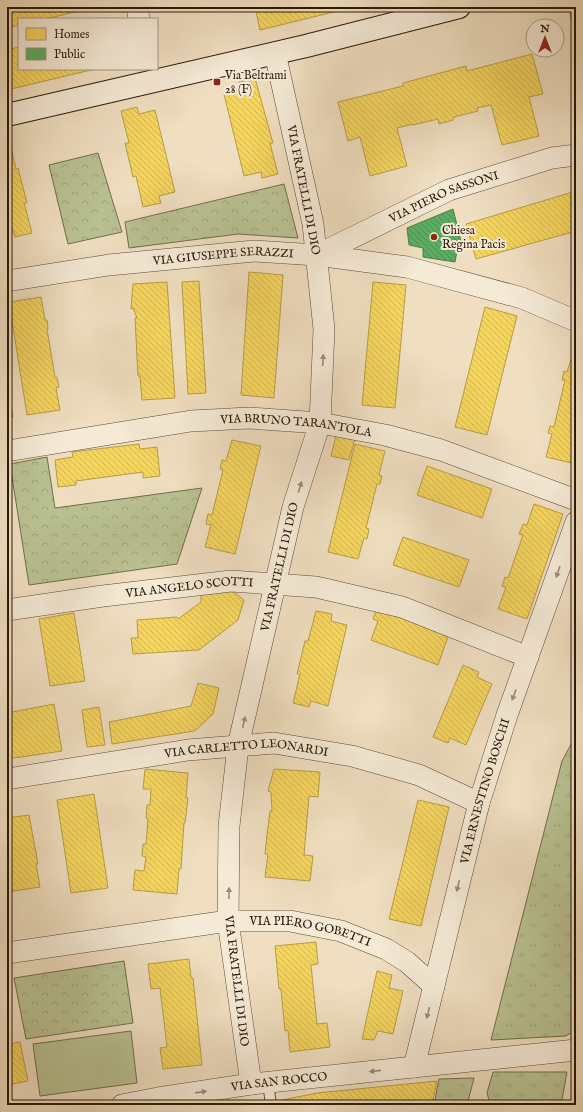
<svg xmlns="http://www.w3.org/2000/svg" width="583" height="1112" viewBox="0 0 583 1112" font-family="'IM FELL English',serif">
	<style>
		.grass { fill: url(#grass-tufts); stroke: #726c4d }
		.park { fill: url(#park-crowns); stroke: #726c4d }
		.pitch { fill: #b9c192; stroke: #726c4d }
		.homes { fill: url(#homes-back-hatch); stroke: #b99c43 }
		.public { fill: url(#public-back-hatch); stroke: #4c8146 }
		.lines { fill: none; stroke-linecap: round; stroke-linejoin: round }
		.lane-casing { stroke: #5b4a36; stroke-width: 12 }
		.street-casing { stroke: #5b4a36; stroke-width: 22 }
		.secondary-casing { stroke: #2a1808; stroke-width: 24 }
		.lane { stroke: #f5ead6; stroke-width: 10 }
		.street { stroke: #f5ead6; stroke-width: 21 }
		.secondary { stroke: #f5ead6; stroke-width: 22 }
		.oneway { fill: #9a8c79 }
		.poi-dot { fill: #8f2418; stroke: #f5ead6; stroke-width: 1.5 }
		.labels { text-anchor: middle; stroke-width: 4; stroke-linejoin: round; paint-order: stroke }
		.poi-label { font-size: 12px; fill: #2a1808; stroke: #f5ead6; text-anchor: start }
		.street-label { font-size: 12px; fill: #2a1808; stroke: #f5ead6 }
	</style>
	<defs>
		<pattern id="grass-tufts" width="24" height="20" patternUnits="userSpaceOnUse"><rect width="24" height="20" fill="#b9c192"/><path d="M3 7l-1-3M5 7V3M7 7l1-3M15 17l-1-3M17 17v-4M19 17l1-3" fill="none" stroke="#9fa57c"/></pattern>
		<pattern id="park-crowns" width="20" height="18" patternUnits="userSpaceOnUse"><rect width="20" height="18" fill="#b9c192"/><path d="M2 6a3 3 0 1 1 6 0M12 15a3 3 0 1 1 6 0" fill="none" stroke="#9fa57c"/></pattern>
		<pattern id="homes-back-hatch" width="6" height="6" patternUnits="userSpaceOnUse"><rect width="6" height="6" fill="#f6d55c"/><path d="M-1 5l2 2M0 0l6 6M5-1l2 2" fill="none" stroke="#d3b64e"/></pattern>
		<pattern id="public-back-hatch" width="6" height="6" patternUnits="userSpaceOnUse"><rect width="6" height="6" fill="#5aae61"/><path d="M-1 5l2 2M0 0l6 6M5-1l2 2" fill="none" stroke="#4b8d4e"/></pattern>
	</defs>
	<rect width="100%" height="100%" fill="#efdec0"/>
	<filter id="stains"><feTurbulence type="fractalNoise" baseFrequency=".005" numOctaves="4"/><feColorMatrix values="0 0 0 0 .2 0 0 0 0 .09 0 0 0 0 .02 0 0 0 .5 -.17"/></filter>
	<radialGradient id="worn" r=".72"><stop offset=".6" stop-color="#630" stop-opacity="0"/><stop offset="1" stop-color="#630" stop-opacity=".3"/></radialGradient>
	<!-- grass -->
	<g class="grass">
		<polygon points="576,735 576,1030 566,1036 491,1040 562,761"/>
		<polygon points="493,1072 567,1072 561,1105 505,1105 504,1102 490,1104 487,1093"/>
		<polygon points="474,1078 467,1105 434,1105 439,1079"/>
	</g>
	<!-- park -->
	<g class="park">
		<polygon points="98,153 122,232 68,244 49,165"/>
		<polygon points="284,184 298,238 238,234 129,248 125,222"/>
		<polygon points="47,457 55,508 202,488 177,564 29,585 10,464"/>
		<polygon points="124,961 133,1023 26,1039 14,978"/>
	</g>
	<!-- pitch -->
	<polygon class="pitch" points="131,1031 137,1083 40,1096 33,1044"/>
	<!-- homes -->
	<g class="homes">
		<polygon points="11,7 95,7 46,19 19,19 19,25 7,28 7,8"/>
		<polygon points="255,7 354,7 260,30"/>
		<polygon points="576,8 576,40 569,10"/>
		<polygon points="19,47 19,69 95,69 7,90 7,50"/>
		<polygon points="532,54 543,94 529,97 539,136 502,145 491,105 477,108 478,111 454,117 453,120 439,124 438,119 413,125 413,124 397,128 407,166 370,176 360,137 348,141 338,102 403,86 403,83 466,66 467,71"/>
		<polygon points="255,78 273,143 270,143 278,174 262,178 261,172 244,176 224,94 241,90 239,82"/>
		<polygon points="137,107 139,114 155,110 175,192 159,196 161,203 143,207 136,176 133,177 125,143 129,143 121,111"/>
		<polygon points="7,139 9,139 16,169 18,168 27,203 24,203 32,233 15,237 13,230 7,231"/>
		<polygon points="576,191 576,231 476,259 466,224"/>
		<polygon points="249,272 283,275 274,398 241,395"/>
		<polygon points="199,281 206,393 188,394 182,282"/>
		<polygon points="167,282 175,398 142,400 140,376 138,376 135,318 137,318 133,308 131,309 133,284"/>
		<polygon points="373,282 406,285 395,408 362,405"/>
		<polygon points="41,297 45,320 47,320 48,329 47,329 55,377 57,377 59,387 56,388 60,410 27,415 9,302"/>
		<polygon points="485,307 517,316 487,435 455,427"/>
		<polygon points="574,350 576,350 576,464 546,457 552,434 548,433 550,426 554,427 565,380 562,380 564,371 567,372"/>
		<polygon points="7,380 13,417 7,418"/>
		<polygon points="338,427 357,432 349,460 331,456"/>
		<polygon points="232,440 261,446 235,554 205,547 211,525 206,524 208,514 212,515 223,470 220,469 222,460 226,461"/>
		<polygon points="139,444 140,449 157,447 160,476 143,478 143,472 76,481 76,485 58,487 55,460 73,457 72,452"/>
		<polygon points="355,444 385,451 379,475 382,476 380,484 377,484 366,528 369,529 367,539 364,538 358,559 328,552"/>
		<polygon points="427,466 492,489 482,518 417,495"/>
		<polygon points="534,504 563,514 527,619 498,609 506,587 502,586 505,577 508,578 523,535 519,534 523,524 527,525"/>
		<polygon points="403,537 469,560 459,587 393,565"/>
		<polygon points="228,587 244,600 238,620 199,650 133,654 131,638 138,638 137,620 177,617 178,619 201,602 201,590"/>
		<polygon points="379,603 449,634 438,665 371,640 378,621 373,619"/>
		<polygon points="316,611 332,614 331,621 347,625 328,706 311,701 309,707 293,703 300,674 297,674 305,641 308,641"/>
		<polygon points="74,613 85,681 50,686 39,619"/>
		<polygon points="463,665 479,672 477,677 492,684 466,745 450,738 448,743 433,737"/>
		<polygon points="7,679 10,699 7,700"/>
		<polygon points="198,683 219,688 213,714 197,729 194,731 112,744 109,722 191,706"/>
		<polygon points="54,704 62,751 7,759 7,713"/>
		<polygon points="99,707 105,745 87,747 82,710"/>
		<polygon points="145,769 188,773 186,798 188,798 185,823 184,823 181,869 179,869 177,894 133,890 135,870 144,871 146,857 142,856 143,844 146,844 148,818 146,818 147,805 150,805 151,789 143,789"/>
		<polygon points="274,769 320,772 318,797 309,796 304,855 313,856 310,881 265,877 268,854 265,854 267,835 270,811 272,811 271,792 268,791"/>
		<polygon points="94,794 108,888 71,893 57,800"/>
		<polygon points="418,800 449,807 421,926 389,919"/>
		<polygon points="29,815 38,864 36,864 40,887 7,892 7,818"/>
		<polygon points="316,942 318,964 311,965 317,1024 327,1023 330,1047 290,1052 288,1030 285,1031 281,989 279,989 275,946"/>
		<polygon points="189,959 191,978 193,978 202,1065 163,1069 160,1048 167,1047 160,988 151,989 148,964"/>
		<polygon points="377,971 392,975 389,988 403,991 393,1034 378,1031 374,1040 362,1039"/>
		<polygon points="20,1042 28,1081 7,1085 7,1044"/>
		<polygon points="437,1081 432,1105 283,1105 282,1100 317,1093"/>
	</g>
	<!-- public -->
	<polygon class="public" points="453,209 462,245 458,246 455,262 423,257 423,248 409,245 407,228"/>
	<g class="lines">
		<!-- lane casing -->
		<g class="lane-casing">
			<polyline id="lane" points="268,1082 271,1105"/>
		</g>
		<!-- street casing -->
		<g class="street-casing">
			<g id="street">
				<polyline points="137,7 139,19"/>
				<path id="s1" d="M317,255L449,190L552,158L576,155"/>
				<path id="s2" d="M7,281L109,265L254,251L317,255L407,267L522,298L576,321"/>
				<path id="s3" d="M7,451L191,421L249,418L320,423L385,435L441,450L576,500"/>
				<path id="s4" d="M7,610L103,596L231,581L316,587L402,607L528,657"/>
				<path id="s5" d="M7,779L188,750L274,743L352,756L419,775L479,803"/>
				<path id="s6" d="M7,953L228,921H290L341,931L386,949L407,962L434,986"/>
				<path id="s7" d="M414,1067L479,803L507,715L576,522"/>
				<path id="s8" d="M251,1084L228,921L229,826L238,746L293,507L320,423L324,329L313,224L275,53"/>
				<path id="s9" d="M122,1105L158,1098L251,1084L576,1050"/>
			</g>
		</g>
		<!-- secondary casing -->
		<g class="secondary-casing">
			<polyline id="secondary" points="7,115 306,46 459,7"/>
		</g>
		<!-- lane -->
		<use href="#lane" class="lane"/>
		<!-- street -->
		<use href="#street" class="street"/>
		<!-- secondary -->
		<use href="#secondary" class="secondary"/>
	</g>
	<!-- one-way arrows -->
	<defs><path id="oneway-solid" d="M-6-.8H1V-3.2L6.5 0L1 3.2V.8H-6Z"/></defs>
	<g class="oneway">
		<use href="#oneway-solid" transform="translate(323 360) rotate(-87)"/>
		<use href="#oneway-solid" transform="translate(300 487) rotate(-73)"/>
		<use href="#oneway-solid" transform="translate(558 572) rotate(109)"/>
		<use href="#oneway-solid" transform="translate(514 695) rotate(110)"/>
		<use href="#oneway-solid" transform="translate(244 722) rotate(-77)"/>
		<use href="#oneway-solid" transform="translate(458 886) rotate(104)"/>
		<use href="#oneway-solid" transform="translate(229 893) rotate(-89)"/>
		<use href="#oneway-solid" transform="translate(428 1013) rotate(104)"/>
		<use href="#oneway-solid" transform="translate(375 1071) rotate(174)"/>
		<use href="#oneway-solid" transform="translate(201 1092) rotate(-8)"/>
	</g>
	<!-- markers -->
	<g class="poi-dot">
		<rect x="213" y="78" width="8" height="8" rx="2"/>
		<circle cx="434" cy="237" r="4"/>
	</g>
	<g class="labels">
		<!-- poi labels -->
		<g class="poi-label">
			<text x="225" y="79">Via Beltrami<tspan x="225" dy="14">28 (F)</tspan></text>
			<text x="442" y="234">Chiesa<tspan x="442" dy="14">Regina Pacis</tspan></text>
		</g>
		<!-- street labels -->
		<g class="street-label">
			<text transform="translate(304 190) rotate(79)" y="4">VIA FRATELLI DI DIO</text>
			<text dy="4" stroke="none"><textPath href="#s1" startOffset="140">VIA PIERO SASSONI</textPath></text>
			<text dy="4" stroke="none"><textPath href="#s2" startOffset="218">VIA GIUSEPPE SERAZZI</textPath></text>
			<text dy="4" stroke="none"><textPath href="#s3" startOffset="292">VIA BRUNO TARANTOLA</textPath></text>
			<text dy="4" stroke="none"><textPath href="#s8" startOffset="524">VIA FRATELLI DI DIO</textPath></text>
			<text dy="4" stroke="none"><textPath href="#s4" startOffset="184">VIA ANGELO SCOTTI</textPath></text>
			<text dy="4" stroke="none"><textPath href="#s5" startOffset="242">VIA CARLETTO LEONARDI</textPath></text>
			<text dy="4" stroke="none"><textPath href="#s7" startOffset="285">VIA ERNESTINO BOSCHI</textPath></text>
			<text dy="4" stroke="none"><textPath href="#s6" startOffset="307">VIA PIERO GOBETTI</textPath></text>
			<text transform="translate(237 981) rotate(83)" y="4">VIA FRATELLI DI DIO</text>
			<text dy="4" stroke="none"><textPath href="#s9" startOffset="159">VIA SAN ROCCO</textPath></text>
		</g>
	</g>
	<!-- margin -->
	<rect width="583" height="1112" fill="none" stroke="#efdec0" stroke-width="24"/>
	<rect x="8" y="8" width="567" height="1096" fill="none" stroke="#2a1808" stroke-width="2"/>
	<rect x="12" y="12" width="559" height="1088" fill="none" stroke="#2a1808"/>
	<!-- legend -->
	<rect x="18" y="18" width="140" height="52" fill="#f5ead6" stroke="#a49684"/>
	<rect x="26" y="28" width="20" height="12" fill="#f6d55c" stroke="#a49684"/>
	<text x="54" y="38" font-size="12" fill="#2a1808">Homes</text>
	<rect x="26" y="48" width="20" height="12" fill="#5aae61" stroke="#a49684"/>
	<text x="54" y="58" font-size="12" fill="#2a1808">Public</text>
	<!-- north arrow -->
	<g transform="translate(545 38)"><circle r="19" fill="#f5ead6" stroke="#a49684"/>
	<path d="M0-3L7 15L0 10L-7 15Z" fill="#8f2418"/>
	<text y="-6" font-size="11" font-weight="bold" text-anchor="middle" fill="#2a1808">N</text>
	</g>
	<rect width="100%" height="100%" filter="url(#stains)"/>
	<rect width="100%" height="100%" fill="url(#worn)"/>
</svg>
